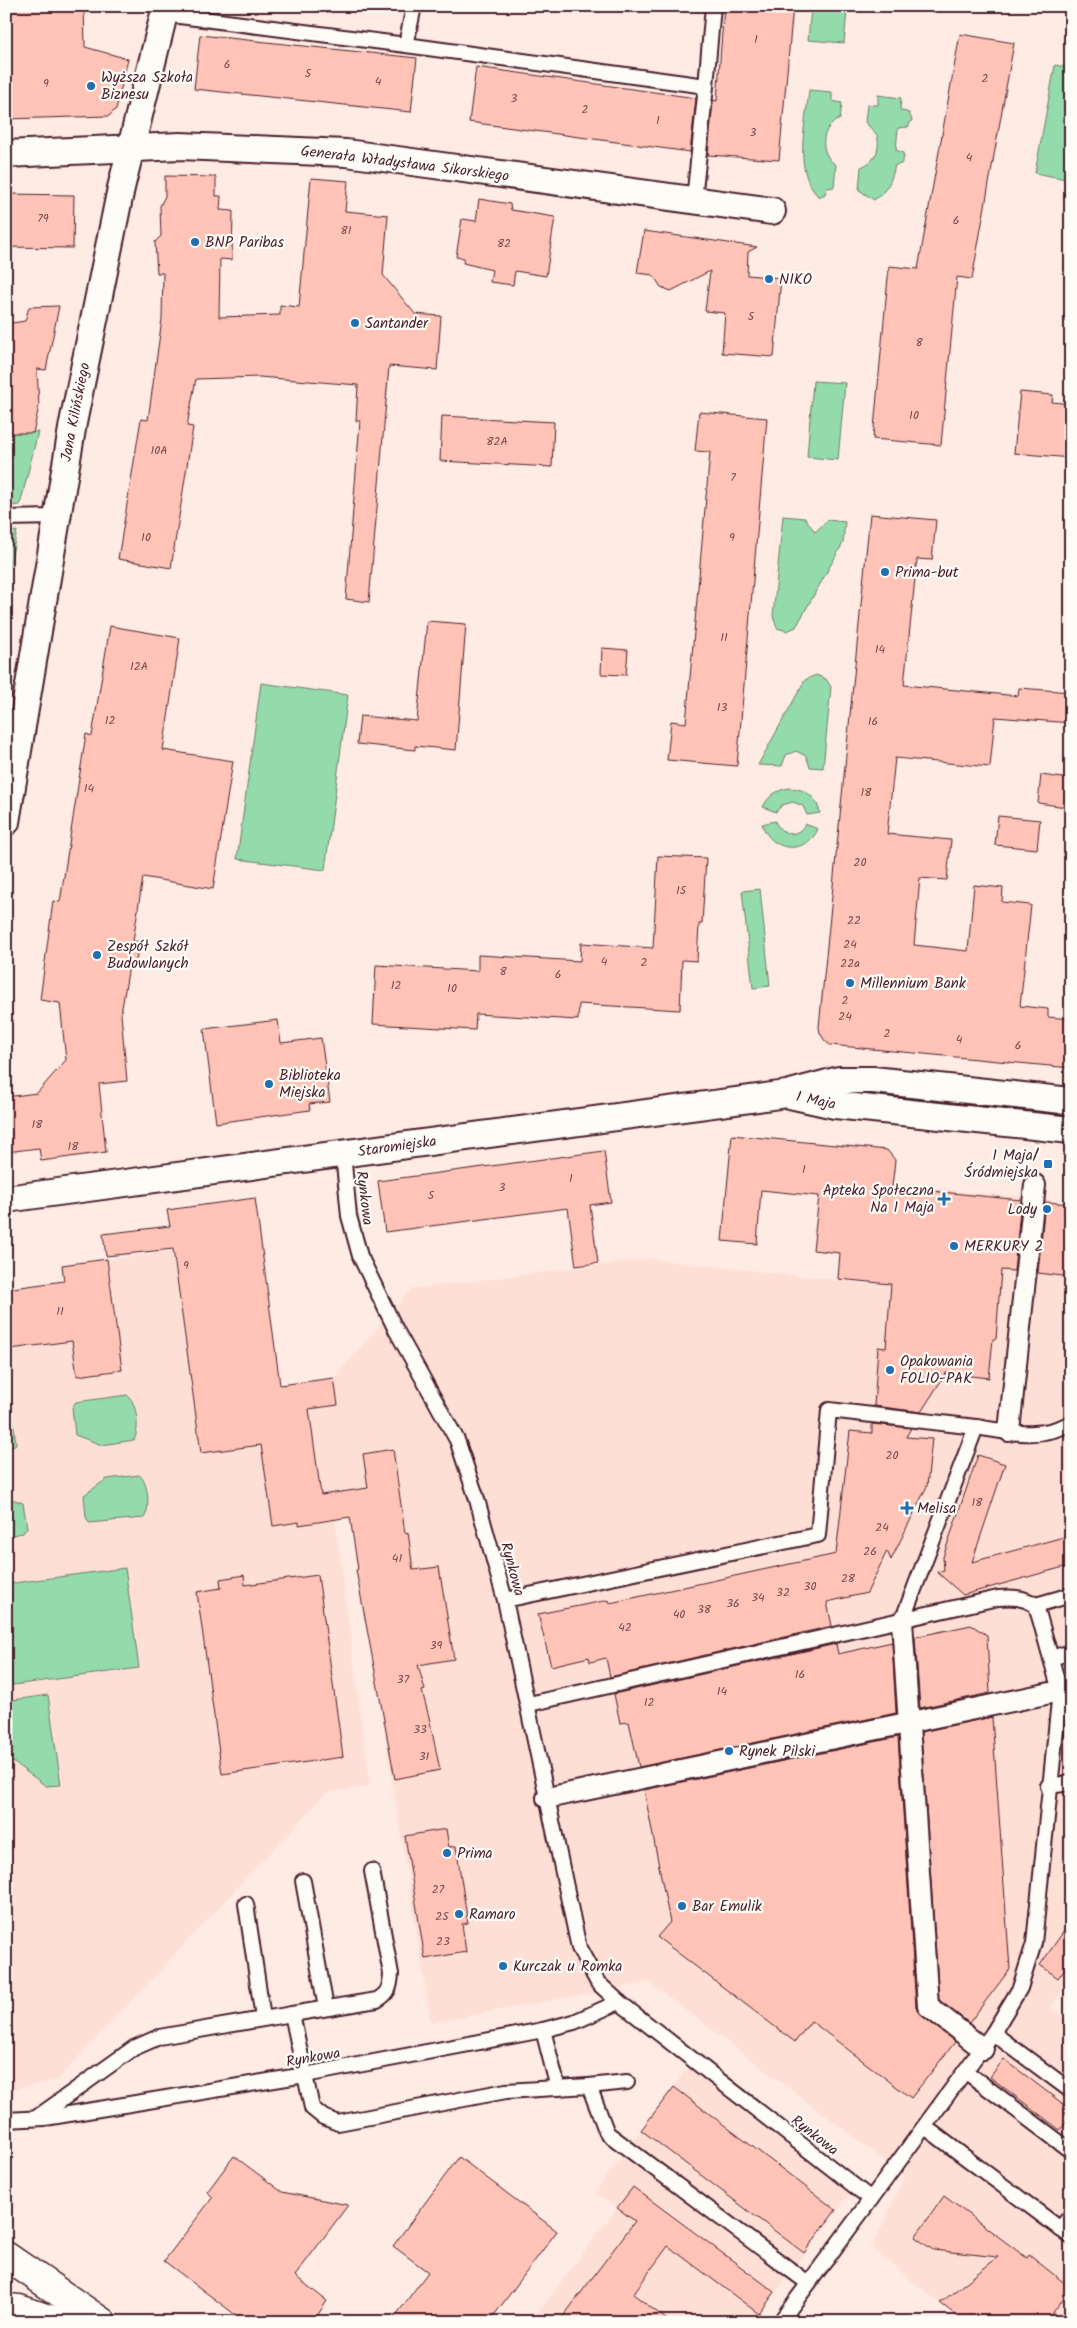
<svg xmlns="http://www.w3.org/2000/svg" width="1077" height="2328" viewBox="0 0 1077 2328" font-family="Kalam,sans-serif">
	<style>
		.built { fill: #fedfd6 }
		.green { fill: #93dbaa; stroke: #6e7d6a }
		.building { fill: #ffc4b7; stroke: #4a1f2b }
		.lines { fill: none; stroke-linecap: round; stroke-linejoin: round }
		.service-casing { stroke: #4a1f2b; stroke-width: 18 }
		.pedestrian-casing { stroke: #4a1f2b; stroke-width: 24 }
		.minor-casing { stroke: #4a1f2b; stroke-width: 30 }
		.tertiary-casing { stroke: #4a1f2b; stroke-width: 31 }
		.service { stroke: #fdfcf7; stroke-width: 14 }
		.pedestrian { stroke: #fdfcf7; stroke-width: 20 }
		.minor { stroke: #fdfcf7; stroke-width: 26 }
		.tertiary { stroke: #fdfcf7; stroke-width: 28 }
		.poi-dot { fill: #1f6fb2; stroke: #fdfcf7; stroke-width: 2 }
		.labels { text-anchor: middle; stroke-width: 4.5; stroke-linejoin: round; paint-order: stroke }
		.number-label { font-size: 12px; fill: #77484e }
		.poi-label { font-size: 15px; fill: #4a1f2b; stroke: #fdfcf7; text-anchor: start }
		.street-label { font-size: 15px; fill: #4a1f2b; stroke: #fdfcf7 }
	</style>
	<rect width="100%" height="100%" fill="#feebe4"/>
	<filter id="ink" filterUnits="userSpaceOnUse"><feTurbulence type="fractalNoise" baseFrequency=".02" numOctaves="2"/><feDisplacementMap in="SourceGraphic" scale="10" xChannelSelector="R" yChannelSelector="G"/><feConvolveMatrix kernelMatrix="1 2 1 2 8 2 1 2 1" color-interpolation-filters="sRGB"/></filter>
	<g filter="url(#ink)">
		<!-- built -->
		<g class="built">
			<polygon points="891,1184 1071,1202 1071,1977 1050,2008 1071,2023 1071,2322 963,2322 872,2248 905,2176 649,1982 431,2023 350,1516 335,1519 370,1786 326,1793 57,2080 6,2090 6,1289 66,1291 62,1265 173,1251 201,1453 261,1445 273,1526 299,1522 280,1385 334,1378 411,1289 650,1259 881,1285"/>
			<polygon points="692,2062 853,2189 754,2322 531,2322 617,2208 595,2192"/>
		</g>
		<!-- green -->
		<g class="green">
			<polygon points="811,8 847,11 844,43 808,40"/>
			<polygon points="1055,65 1071,68 1071,180 1035,173"/>
			<path d="M809,90L832,92V101L842,103L840,119C819,127 819,154 836,165L834,187L827,188L825,194L819,197C792,172 806,123 809,90Z"/>
			<path d="M878,95L901,98L900,110L909,113L912,120L908,127L898,128L896,150L903,153L904,158L901,164L895,165C892,180 887,191 874,200L859,190L861,167C875,162 881,149 877,135L865,122L867,105H878Z"/>
			<polygon points="813,381 845,383 838,460 807,457"/>
			<polygon points="6,432 38,432 20,505 6,506"/>
			<polygon points="783,516 805,518 815,532 828,520 845,522 843,543 796,627 787,631 777,628 773,616"/>
			<polygon points="17,531 6,583 6,533"/>
			<polygon points="816,675 826,679 831,687 823,768 810,767 806,756 796,751 786,755 782,766 758,765 805,680"/>
			<polygon points="261,683 348,695 325,870 237,859"/>
			<path d="M790,788C806,789 817,797 820,813L807,815L803,806L793,802L782,805L776,812L763,807C769,795 777,790 790,788Z"/>
			<path d="M775,821C781,836 798,838 805,824L818,829C806,856 770,852 762,824Z"/>
			<polygon points="760,889 770,986 753,988 742,891"/>
			<path d="M127,1395C137,1402 140,1429 134,1440L102,1445L75,1435L72,1407L76,1402Z"/>
			<polygon points="6,1405 12,1410 16,1444 6,1450"/>
			<path d="M139,1475C148,1481 151,1508 144,1518L89,1523L86,1517L84,1495L107,1479Z"/>
			<polygon points="6,1497 23,1503 27,1528 23,1533 6,1536"/>
			<polygon points="125,1568 139,1668 6,1686 6,1584"/>
			<polygon points="48,1695 61,1785 46,1786 6,1757 6,1701"/>
		</g>
		<!-- building -->
		<g class="building">
			<polygon points="6,6 84,6 85,47 128,59 116,109 109,116 6,119"/>
			<polygon points="724,6 793,6 779,160 708,155 713,100 717,101"/>
			<polygon points="960,34 1014,43 972,279 957,277 941,445 873,439 889,266 918,269"/>
			<polygon points="200,35 417,58 411,112 194,89"/>
			<polygon points="476,67 696,98 690,152 469,122"/>
			<polygon points="165,176 216,177 216,196 221,196 220,210 233,211 232,260 220,259 219,317 280,315 280,305 299,307 311,178 348,181 345,211 388,215 383,275 415,314 441,316 437,370 389,366 369,602 346,599 360,421 356,421 358,385 259,377 196,379 187,426 193,427 171,568 118,559 141,419 148,420 162,319 163,273 157,273 155,242 161,236 160,206 165,196"/>
			<polygon points="6,194 74,195 73,248 6,247"/>
			<polygon points="479,199 510,204 511,210 555,217 546,276 515,271 513,285 490,282 492,270 463,263 464,258 456,257 462,219 476,221"/>
			<polygon points="644,231 757,247 748,252 747,275 781,278 774,357 722,353 725,313 705,311 710,271 671,291 661,287 653,275 637,273"/>
			<polygon points="59,306 46,370 37,369 39,406 33,433 6,433 6,324 25,321 29,307"/>
			<polygon points="1020,392 1053,395 1052,402 1071,404 1071,458 1014,453"/>
			<polygon points="699,412 767,418 737,766 667,760 671,721 686,723 710,452 695,451"/>
			<polygon points="442,416 554,422 552,467 440,461"/>
			<polygon points="870,514 936,520 932,560 917,559 904,685 1018,696 1019,688 1071,692 1071,723 995,717 990,767 895,758 887,834 951,840 947,880 920,878 914,945 968,951 974,885 1003,888 1002,902 1031,905 1020,1006 1048,1009 1048,1017 1071,1019 1071,1068 830,1045 825,1041 820,1033 819,1027"/>
			<polygon points="427,621 466,624 456,750 415,746 415,750 357,744 360,716 417,721"/>
			<polygon points="110,626 180,638 163,750 233,761 213,889 143,877 133,941 139,942 135,967 129,966 121,1014 127,1081 99,1084 106,1152 41,1161 39,1148 6,1152 6,1097 37,1093 66,1060 60,1003 40,1000 53,901 60,902 86,734 92,736"/>
			<polygon points="602,648 628,650 626,675 601,674"/>
			<polygon points="1041,775 1070,779 1066,807 1038,803"/>
			<polygon points="998,816 1040,820 1037,849 995,845"/>
			<polygon points="658,856 706,858 702,924 699,924 697,961 682,960 680,1010 579,1004 578,1020 476,1014 475,1030 373,1024 376,965 478,971 478,955 580,961 581,943 653,948"/>
			<polygon points="278,1020 281,1043 321,1038 330,1102 309,1104 310,1110 216,1123 204,1029"/>
			<polygon points="732,1135 887,1150 895,1160 892,1187 1021,1200 1014,1271 1001,1270 996,1339 993,1339 989,1378 946,1373 921,1412 874,1406 878,1347 886,1348 891,1284 838,1279 840,1253 813,1250 819,1196 761,1190 757,1244 722,1241"/>
			<polygon points="604,1151 611,1202 590,1205 598,1263 576,1266 568,1208 385,1232 378,1181"/>
			<polygon points="255,1198 280,1385 334,1378 338,1405 309,1409 321,1495 368,1488 363,1454 393,1449 405,1533 408,1532 413,1570 439,1567 454,1659 418,1665 425,1690 422,1691 429,1717 440,1770 395,1779 356,1570 358,1569 350,1517 299,1525 299,1522 273,1526 261,1445 201,1453 173,1249 106,1256 103,1234 170,1226 167,1210"/>
			<polygon points="1045,1202 1071,1204 1071,1277 1038,1273"/>
			<polygon points="107,1259 122,1370 77,1376 72,1341 10,1349 10,1344 6,1344 6,1289 64,1281 62,1265"/>
			<polygon points="872,1424 911,1428 906,1437 932,1439 927,1486 891,1560 887,1551 867,1593 827,1602 832,1626 610,1677 606,1658 590,1662 589,1657 551,1666 538,1614 609,1600 610,1603 836,1554 850,1431 872,1433"/>
			<polygon points="978,1455 1005,1464 972,1562 1071,1535 1071,1565 963,1595 937,1572 944,1570 943,1557"/>
			<polygon points="244,1575 245,1585 318,1575 343,1757 222,1774 197,1592 221,1588 220,1579"/>
			<polygon points="971,1625 987,1635 990,1693 920,1708 915,1637"/>
			<polygon points="892,1642 896,1713 639,1767 629,1722 620,1723 614,1694 836,1644 838,1654"/>
			<polygon points="992,1717 1010,1969 969,2023 939,2000 921,1732"/>
			<polygon points="898,1737 916,2007 921,2015 955,2042 911,2098 811,2021 795,2042 657,1937 670,1922 644,1790"/>
			<polygon points="446,1829 449,1847 456,1846 468,1923 462,1924 466,1952 425,1959 405,1836"/>
			<polygon points="1071,1921 1071,1960 1058,1978 1040,1965"/>
			<polygon points="1004,2059 1071,2110 1071,2116 1060,2130 990,2077"/>
			<polygon points="674,2087 836,2210 804,2253 641,2130"/>
			<polygon points="234,2156 282,2192 348,2205 295,2276 327,2301 313,2322 245,2322 164,2261 213,2197 207,2192"/>
			<polygon points="459,2157 557,2231 489,2322 391,2322 428,2272 393,2246"/>
			<polygon points="633,2187 775,2292 759,2314 668,2246 633,2294 670,2322 559,2322 635,2221 617,2208"/>
			<polygon points="944,2196 1027,2258 1029,2255 1071,2288 1046,2322 965,2322 940,2303 998,2257 933,2250 915,2237"/>
		</g>
		<g class="lines">
			<!-- service casing -->
			<g class="service-casing">
				<g id="service">
					<polyline points="164,14 406,45 706,86 713,6"/>
					<polyline points="406,45 414,6"/>
					<polyline points="694,200 706,86"/>
					<polyline points="6,518 55,517"/>
					<polyline points="343,1153 349,1216 360,1256 396,1330 457,1440 476,1496 505,1600 579,1948 598,1983 619,2002 871,2199 780,2322"/>
					<path d="M976,1427C1010,1432 1039,1440 1071,1423"/>
					<polyline points="505,1600 818,1535 829,1410 976,1427 902,1621"/>
					<polyline points="1036,1605 1071,1595"/>
					<polyline points="1051,1658 1071,1652"/>
					<path d="M529,1704L998,1598C1013,1597 1023,1597 1036,1605L1060,1691L1034,1943L1020,1988L993,2033L871,2199"/>
					<polyline points="1048,1786 1071,1783"/>
					<path d="M372,1871L391,1974C390,1987 389,1993 377,2000L292,2014L312,2108L323,2117L338,2123L506,2091L589,2086L607,2133L808,2283"/>
					<polyline points="303,1881 326,2008"/>
					<polyline points="246,1904 263,2018"/>
					<polyline points="543,2030 558,2088"/>
					<polyline points="993,2033 1071,2091"/>
					<polyline points="965,2071 1071,2151"/>
					<polyline points="589,2086 627,2082"/>
					<polyline points="36,2118 134,2048 159,2037 292,2014"/>
					<polyline points="6,2120 45,2118 305,2075 543,2030 574,2022 619,2002"/>
					<polyline points="925,2127 1071,2237"/>
					<polyline points="1060,2229 1071,2215"/>
				</g>
			</g>
			<!-- pedestrian casing -->
			<g class="pedestrian-casing">
				<g id="pedestrian">
					<polyline points="1009,1431 1035,1185"/>
					<polyline points="902,1621 928,2006 983,2049"/>
					<polyline points="547,1798 1060,1691"/>
				</g>
			</g>
			<!-- minor casing -->
			<g class="minor-casing">
				<g id="minor">
					<polyline points="6,154 180,146 346,153 772,211"/>
					<polyline points="6,822 73,423 121,188 166,6"/>
					<polyline points="790,1095 835,1105 1071,1130"/>
					<polyline points="6,1199 787,1094 839,1080 873,1080 1071,1101"/>
				</g>
			</g>
			<!-- tertiary casing -->
			<g class="tertiary-casing">
				<g id="tertiary">
					<polyline points="6,2256 102,2322"/>
					<polyline points="6,2308 19,2309 58,2322"/>
				</g>
			</g>
			<!-- service -->
			<use href="#service" class="service"/>
			<!-- pedestrian -->
			<use href="#pedestrian" class="pedestrian"/>
			<!-- minor -->
			<use href="#minor" class="minor"/>
			<!-- tertiary -->
			<use href="#tertiary" class="tertiary"/>
		</g>
	</g>
	<!-- markers -->
	<g class="poi-dot">
		<circle cx="91" cy="86" r="5"/>
		<circle cx="195" cy="242" r="5"/>
		<circle cx="769" cy="279" r="5"/>
		<circle cx="355" cy="323" r="5"/>
		<circle cx="885" cy="572" r="5"/>
		<circle cx="97" cy="955" r="5"/>
		<circle cx="850" cy="983" r="5"/>
		<circle cx="269" cy="1084" r="5"/>
		<rect x="1043" y="1159" width="10" height="10" rx="2.5"/>
		<path d="M941.5 1191.5h5v5h5v5h-5v5h-5v-5h-5v-5h5z"/>
		<circle cx="1047" cy="1209" r="5"/>
		<circle cx="954" cy="1246" r="5"/>
		<circle cx="890" cy="1370" r="5"/>
		<path d="M904.5 1500.5h5v5h5v5h-5v5h-5v-5h-5v-5h5z"/>
		<circle cx="729" cy="1751" r="5"/>
		<circle cx="447" cy="1853" r="5"/>
		<circle cx="682" cy="1906" r="5"/>
		<circle cx="459" cy="1914" r="5"/>
		<circle cx="503" cy="1966" r="5"/>
	</g>
	<g class="labels">
		<!-- number labels -->
		<g class="number-label">
			<text x="756" y="43">1</text>
			<text x="227" y="68">6</text>
			<text x="308" y="77">5</text>
			<text x="985" y="82">2</text>
			<text x="378" y="85">4</text>
			<text x="46" y="87">9</text>
			<text x="514" y="102">3</text>
			<text x="585" y="113">2</text>
			<text x="658" y="124">1</text>
			<text x="753" y="136">3</text>
			<text x="969" y="161">4</text>
			<text x="43" y="222">79</text>
			<text x="956" y="224">6</text>
			<text x="346" y="234">81</text>
			<text x="504" y="247">82</text>
			<text x="751" y="320">5</text>
			<text x="919" y="346">8</text>
			<text x="914" y="419">10</text>
			<text x="497" y="445">82A</text>
			<text x="159" y="454">10A</text>
			<text x="733" y="481">7</text>
			<text x="146" y="541">10</text>
			<text x="732" y="541">9</text>
			<text x="724" y="641">11</text>
			<text x="880" y="653">14</text>
			<text x="139" y="670">12A</text>
			<text x="722" y="711">13</text>
			<text x="110" y="724">12</text>
			<text x="873" y="725">16</text>
			<text x="89" y="792">14</text>
			<text x="866" y="796">18</text>
			<text x="860" y="866">20</text>
			<text x="681" y="894">15</text>
			<text x="854" y="924">22</text>
			<text x="850" y="948">24</text>
			<text x="604" y="965">4</text>
			<text x="644" y="966">2</text>
			<text x="850" y="967">22a</text>
			<text x="503" y="975">8</text>
			<text x="558" y="978">6</text>
			<text x="396" y="989">12</text>
			<text x="452" y="992">10</text>
			<text x="845" y="1004">2</text>
			<text x="845" y="1020">24</text>
			<text x="887" y="1037">2</text>
			<text x="959" y="1043">4</text>
			<text x="1018" y="1049">6</text>
			<text x="37" y="1128">18</text>
			<text x="73" y="1150">18</text>
			<text x="804" y="1173">1</text>
			<text x="571" y="1182">1</text>
			<text x="502" y="1191">3</text>
			<text x="431" y="1199">5</text>
			<text x="186" y="1269">9</text>
			<text x="60" y="1315">11</text>
			<text x="892" y="1459">20</text>
			<text x="977" y="1506">18</text>
			<text x="882" y="1531">24</text>
			<text x="870" y="1555">26</text>
			<text x="397" y="1562">41</text>
			<text x="848" y="1582">28</text>
			<text x="810" y="1590">30</text>
			<text x="783" y="1596">32</text>
			<text x="758" y="1601">34</text>
			<text x="733" y="1607">36</text>
			<text x="704" y="1613">38</text>
			<text x="679" y="1618">40</text>
			<text x="625" y="1631">42</text>
			<text x="436" y="1649">39</text>
			<text x="800" y="1678">16</text>
			<text x="403" y="1683">37</text>
			<text x="722" y="1695">14</text>
			<text x="649" y="1706">12</text>
			<text x="420" y="1733">33</text>
			<text x="424" y="1760">31</text>
			<text x="438" y="1893">27</text>
			<text x="442" y="1920">25</text>
			<text x="443" y="1945">23</text>
		</g>
		<!-- poi labels -->
		<g class="poi-label">
			<text x="101" y="82">Wyższa Szkoła<tspan x="101" dy="17">Biznesu</tspan></text>
			<text x="205" y="247">BNP Paribas</text>
			<text x="779" y="284">NIKO</text>
			<text x="365" y="328">Santander</text>
			<text x="895" y="577">Prima-but</text>
			<text x="107" y="951">Zespół Szkół<tspan x="107" dy="17">Budowlanych</tspan></text>
			<text x="860" y="988">Millennium Bank</text>
			<text x="279" y="1080">Biblioteka<tspan x="279" dy="17">Miejska</tspan></text>
			<text x="1038" y="1160" text-anchor="end">1 Maja/<tspan x="1038" dy="17">Śródmiejska</tspan></text>
			<text x="934" y="1195" text-anchor="end">Apteka Społeczna<tspan x="934" dy="17">Na 1 Maja</tspan></text>
			<text x="1037" y="1214" text-anchor="end">Lody</text>
			<text x="964" y="1251">MERKURY 2</text>
			<text x="900" y="1366">Opakowania<tspan x="900" dy="17">FOLIO-PAK</tspan></text>
			<text x="917" y="1513">Melisa</text>
			<text x="739" y="1756">Rynek Pilski</text>
			<text x="457" y="1858">Prima</text>
			<text x="692" y="1911">Bar Emulik</text>
			<text x="469" y="1919">Ramaro</text>
			<text x="513" y="1971">Kurczak u Romka</text>
		</g>
		<!-- street labels -->
		<g class="street-label">
			<text transform="translate(405 163) rotate(7)" y="5">Generała Władysława Sikorskiego</text>
			<text transform="translate(75 412) rotate(-79)" y="5">Jana Kilińskiego</text>
			<text transform="translate(816 1100) rotate(12)" y="5">1 Maja</text>
			<text transform="translate(397 1146) rotate(-8)" y="5">Staromiejska</text>
			<text transform="translate(365 1198) rotate(83)" y="5">Rynkowa</text>
			<text transform="translate(513 1569) rotate(75)" y="5">Rynkowa</text>
			<text transform="translate(313 2057) rotate(-10)" y="5">Rynkowa</text>
			<text transform="translate(815 2135) rotate(38)" y="5">Rynkowa</text>
		</g>
	</g>
	<!-- margin -->
	<rect width="1077" height="2328" fill="none" stroke="#fdfcf7" stroke-width="25"/>
	<rect x="12" y="12" width="1052" height="2303" fill="none" stroke="#4a1f2b" stroke-width="2" filter="url(#ink)"/>
</svg>
